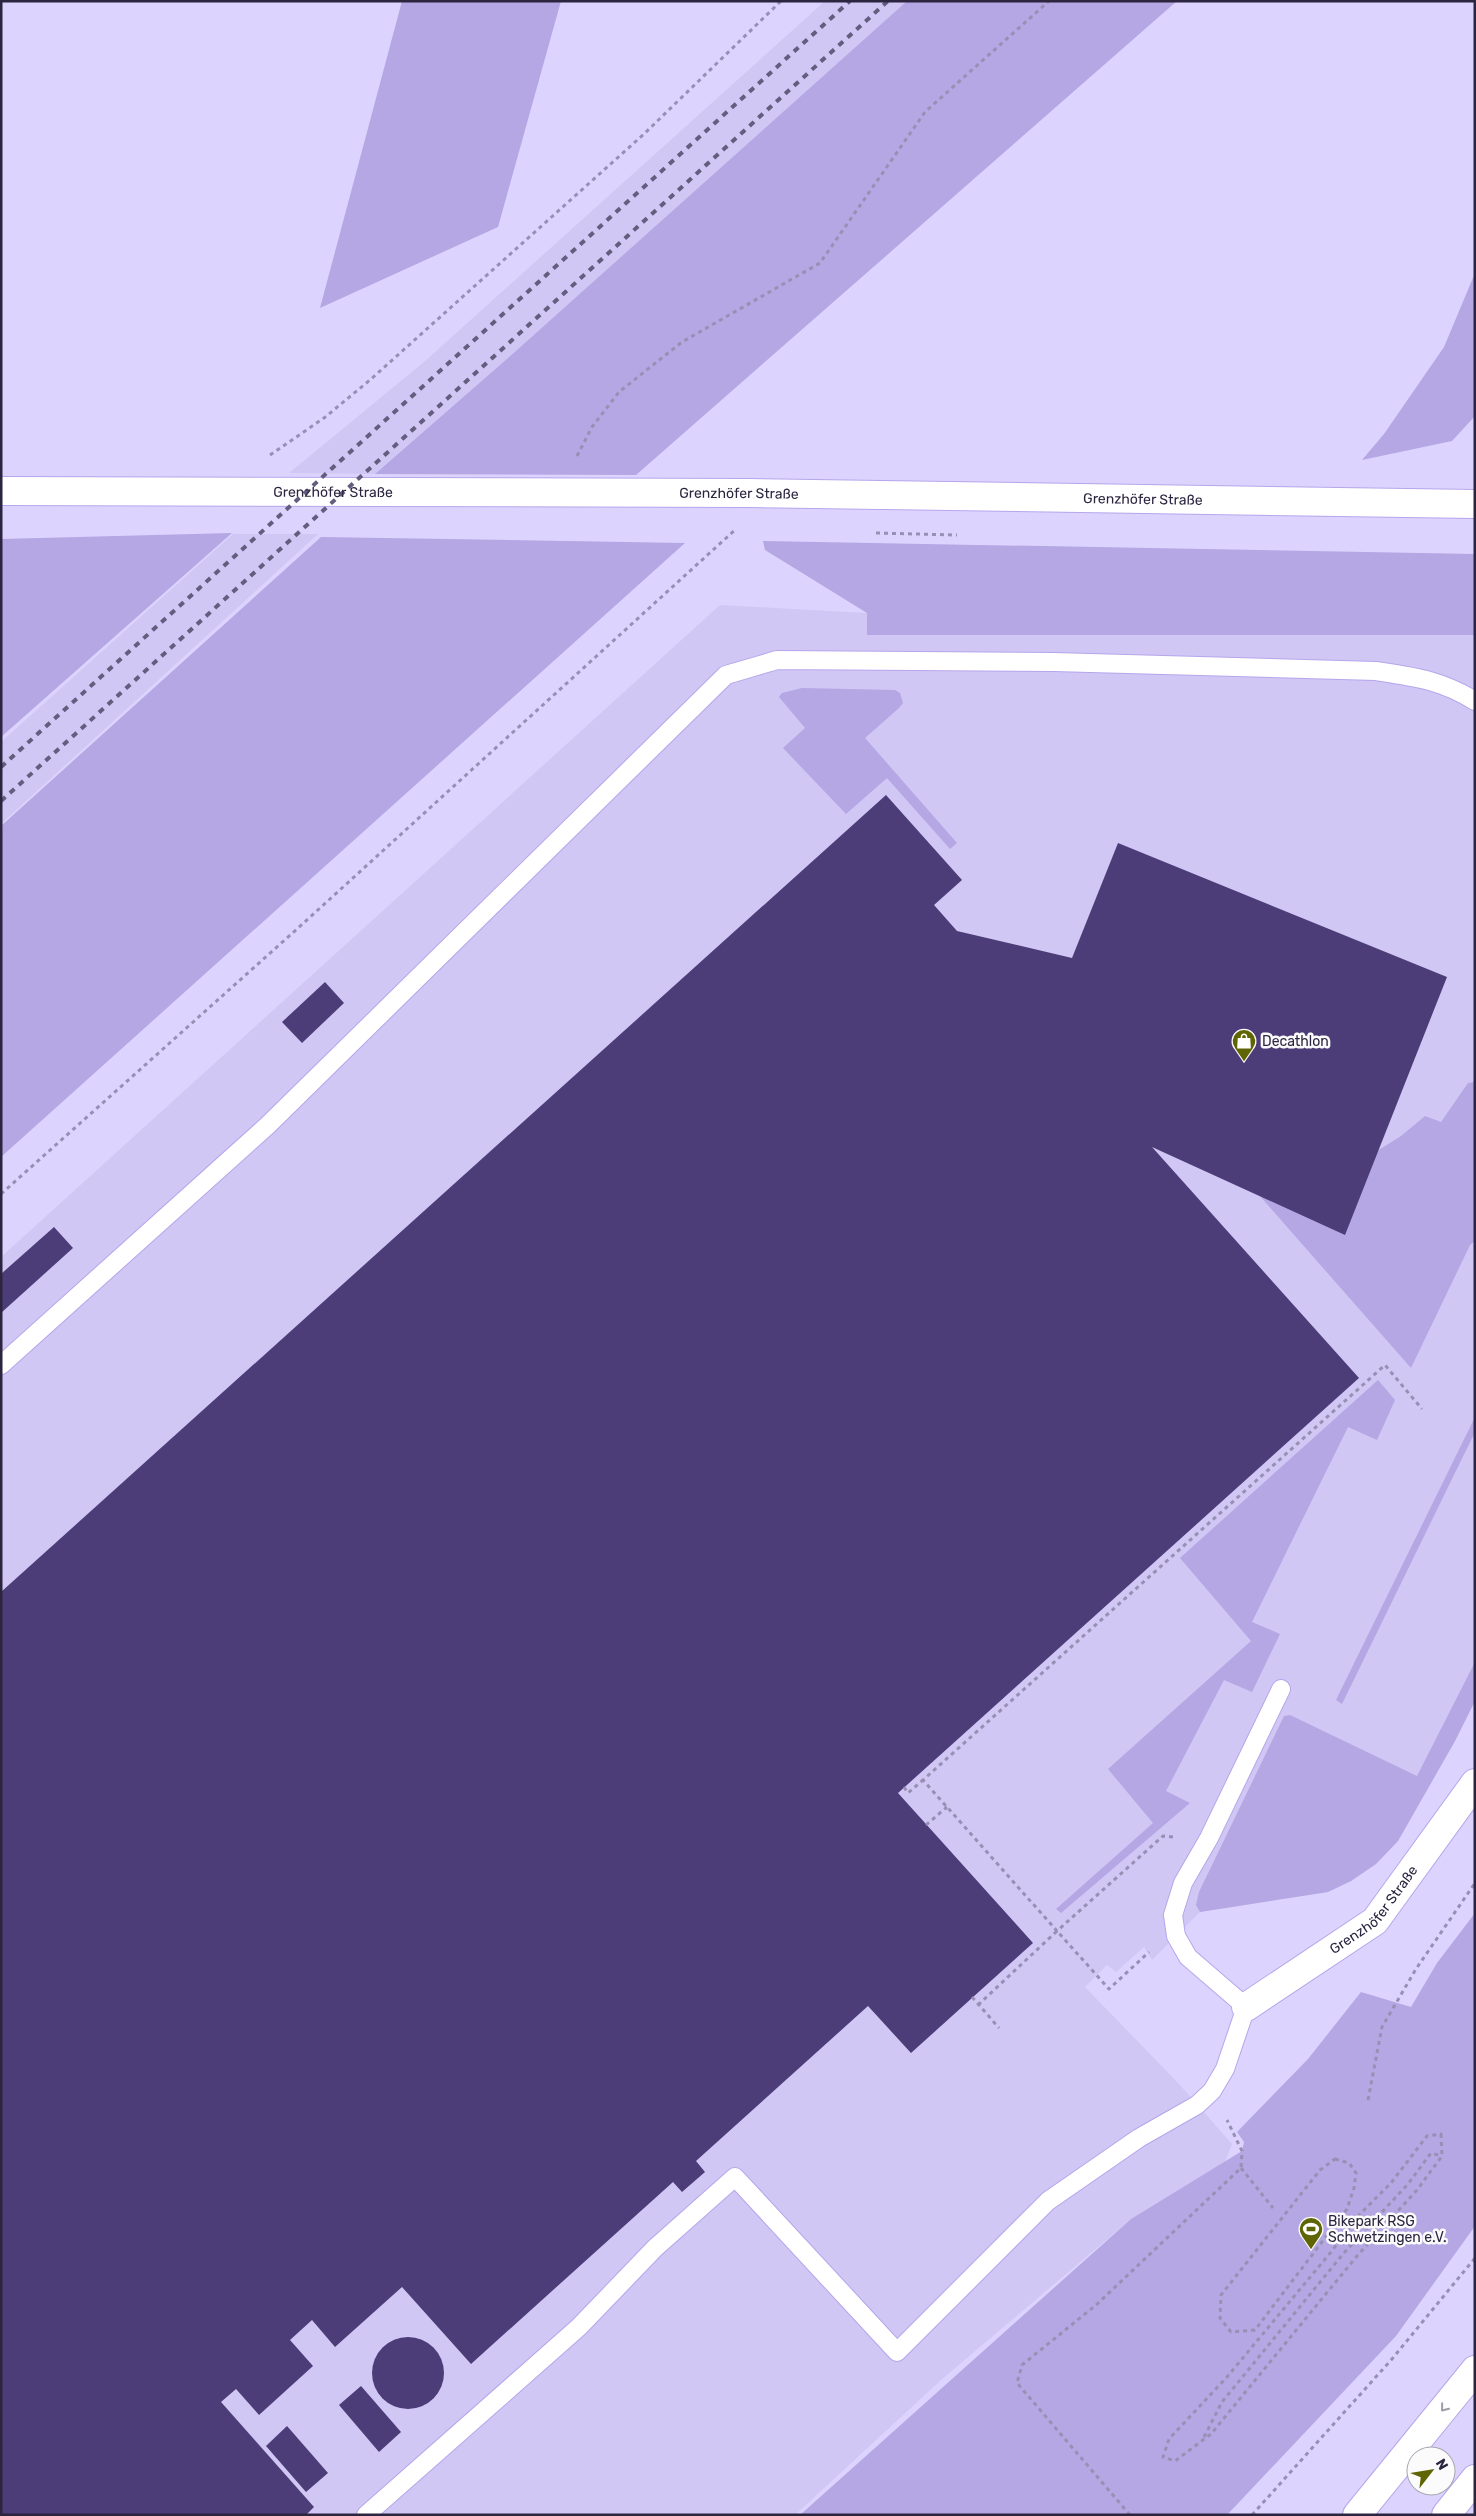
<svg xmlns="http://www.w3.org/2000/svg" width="1476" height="2516" viewBox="0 0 1476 2516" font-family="Rubik,sans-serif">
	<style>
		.built { fill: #d0c7f5 }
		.green { fill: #b4a7e3 }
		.building { fill: #4c3c77 }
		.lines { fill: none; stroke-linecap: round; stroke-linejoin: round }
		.service-casing { stroke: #b6a6eb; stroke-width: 20 }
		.minor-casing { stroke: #b6a6eb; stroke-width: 30 }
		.tertiary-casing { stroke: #b6a6eb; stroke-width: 30 }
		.trunk-casing { stroke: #b6a6eb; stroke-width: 30 }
		.path { stroke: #9790b4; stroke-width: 3; stroke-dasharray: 4 4; stroke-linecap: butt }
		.service { stroke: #fff; stroke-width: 18 }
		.minor { stroke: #fff; stroke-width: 28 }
		.tertiary { stroke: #fff; stroke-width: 28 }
		.trunk { stroke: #fff; stroke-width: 28 }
		.rail { stroke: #645d7d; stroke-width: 4; stroke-dasharray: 6 6; stroke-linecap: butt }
		.oneway { stroke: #a09da9 }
		.labels { text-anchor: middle; stroke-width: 5; stroke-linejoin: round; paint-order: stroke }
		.street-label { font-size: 14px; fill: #2c2540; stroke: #fbfbfb }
		.poi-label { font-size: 14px; fill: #2c2540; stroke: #fbfbfb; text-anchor: start }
	</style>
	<rect width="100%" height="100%" fill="#dcd4fe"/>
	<!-- built -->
	<g class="built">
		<polygon points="825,1 907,1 508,358 375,474 289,473 424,362"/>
		<polygon points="233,534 318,534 1,824 1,742"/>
		<polygon points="720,605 867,613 867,635 1475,635 1475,1701 1455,1741 1398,1841 1376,1864 1351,1881 1328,1892 1200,1912 1152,1960 1144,1947 1116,1972 1107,1965 1085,1987 1180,2085 1232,2144 1225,2162 1131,2219 941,2380 795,2515 1,2515 1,1257"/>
	</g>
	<!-- green -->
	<g class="green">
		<polygon points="402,1 561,1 498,227 320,308"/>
		<polygon points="907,1 1177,1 636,475 375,474 508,358"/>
		<polygon points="1475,273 1475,416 1452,441 1362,460 1384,434 1444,347"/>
		<polygon points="232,533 1,737 1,539"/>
		<polygon points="321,537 685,543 1,1157 1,826"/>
		<polygon points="763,541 1475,554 1475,635 867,635 867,613 765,550"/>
		<polygon points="802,688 895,690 900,693 903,703 899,708 865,738 957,843 950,849 887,778 846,814 783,748 805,728 779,697 782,693"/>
		<polygon points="1475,1082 1475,1241 1470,1245 1411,1368 1244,1178 1347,1170 1401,1136 1425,1116 1441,1122 1468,1083"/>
		<polygon points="1378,1380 1395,1400 1377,1440 1348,1427 1252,1622 1280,1634 1252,1692 1224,1680 1166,1791 1190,1803 1061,1913 1056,1909 1153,1823 1108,1769 1251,1641 1180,1558"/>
		<polygon points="1475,1417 1475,1432 1342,1704 1336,1700"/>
		<polygon points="1475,1662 1475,1701 1455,1741 1398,1841 1376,1864 1351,1881 1328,1892 1200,1912 1196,1905 1199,1892 1284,1716 1290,1715 1417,1776"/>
		<polygon points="1475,1913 1475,2226 1396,2336 1227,2515 800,2515 1131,2219 1242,2151 1244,2142 1237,2132 1308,2059 1361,1992 1411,2007 1437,1963"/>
	</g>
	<!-- building -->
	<g class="building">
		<polygon points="886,795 962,880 934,905 957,931 1072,958 1118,843 1447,977 1345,1235 1152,1147 1359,1378 898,1793 1033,1943 911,2053 868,2006 696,2161 705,2172 682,2192 673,2182 471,2364 402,2287 335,2347 312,2320 290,2340 313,2366 259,2415 236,2389 221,2402 314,2507 306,2515 1,2515 1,1592"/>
		<polygon points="325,982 344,1003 302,1043 282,1022"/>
		<polygon points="54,1227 73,1248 1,1313 1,1274"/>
		<circle cx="408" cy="2373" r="36"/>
		<polygon points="361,2386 401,2432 379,2452 339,2405"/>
		<polygon points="287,2426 328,2473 306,2492 266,2446"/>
	</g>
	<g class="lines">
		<!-- service casing -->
		<g class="service-casing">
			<g id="service">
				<path d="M1,1365L268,1125L726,675L777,660L1054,662L1376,671C1415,677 1441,680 1475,701"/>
				<polyline points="366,2515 579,2327 655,2248 735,2177 897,2352 1048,2201 1139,2138 1197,2105 1212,2091 1225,2069 1246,2007 1188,1957 1176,1936 1173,1915 1183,1883 1209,1838 1281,1689"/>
			</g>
		</g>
		<!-- minor casing -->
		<g class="minor-casing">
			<g id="minor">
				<path id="s1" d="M1246,2007L1375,1921L1475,1783"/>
			</g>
		</g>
		<!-- tertiary casing -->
		<g class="tertiary-casing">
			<g id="tertiary">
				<path id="s2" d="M1,491L748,493L1475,504"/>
			</g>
		</g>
		<!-- trunk casing -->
		<g class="trunk-casing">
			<g id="trunk">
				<polyline points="1357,2515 1475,2370"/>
				<polyline points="1446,2515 1475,2479"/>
			</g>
		</g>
		<!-- path -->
		<g class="path">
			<polyline points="270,455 324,418 370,380 644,134 781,1"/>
			<polyline points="577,456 592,427 619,392 682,342 820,263 925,112 1049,1"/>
			<polyline points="876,533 957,535"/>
			<polyline points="1,1194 297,929 736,529"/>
			<polyline points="904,1787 908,1793 923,1780"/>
			<polyline points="926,1825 947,1807"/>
			<polyline points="1173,1837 1163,1836 1057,1931 923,1780 1385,1365 1422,1409"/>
			<polyline points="972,1997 999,2028"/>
			<polyline points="978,2005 1057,1931 1109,1989 1149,1952"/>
			<polyline points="1368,2100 1382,2027 1416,1969 1475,1883"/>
			<polygon points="1441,2134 1442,2156 1417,2190 1357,2256 1211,2434 1175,2461 1163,2457 1169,2439 1227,2377 1331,2252 1360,2214 1391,2183 1427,2136"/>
			<polygon points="1335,2159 1349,2163 1356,2173 1354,2188 1347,2209 1255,2330 1231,2332 1220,2318 1221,2295 1320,2170"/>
			<polyline points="1241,2168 1273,2208"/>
			<polyline points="1204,2437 1222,2402 1343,2254 1408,2184 1431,2153 1442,2156"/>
			<polyline points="1130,2515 1017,2383 1022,2365 1096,2305 1241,2168 1242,2151 1227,2120"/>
			<polyline points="1252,2515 1392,2359 1475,2258"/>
		</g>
		<!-- service -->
		<use href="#service" class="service"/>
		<!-- minor -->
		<use href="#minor" class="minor"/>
		<!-- tertiary -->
		<use href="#tertiary" class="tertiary"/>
		<!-- trunk -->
		<use href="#trunk" class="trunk"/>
		<!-- rail -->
		<g class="rail">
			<polyline points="1,767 850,1"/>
			<polyline points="1,801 888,1"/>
		</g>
	</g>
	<!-- one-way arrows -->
	<defs><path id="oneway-chevron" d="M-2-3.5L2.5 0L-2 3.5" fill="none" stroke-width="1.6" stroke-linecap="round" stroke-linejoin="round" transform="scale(1.25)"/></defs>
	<use class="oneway" href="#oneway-chevron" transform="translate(1444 2408) rotate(129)"/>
	<!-- icons -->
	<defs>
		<g id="shop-pin" transform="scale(1.25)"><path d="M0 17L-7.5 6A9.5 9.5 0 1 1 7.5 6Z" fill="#5f6503" stroke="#fbfbfb"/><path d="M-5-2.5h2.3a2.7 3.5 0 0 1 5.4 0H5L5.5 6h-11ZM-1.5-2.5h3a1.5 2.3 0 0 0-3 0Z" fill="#fff"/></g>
		<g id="stadium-pin" transform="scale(1.25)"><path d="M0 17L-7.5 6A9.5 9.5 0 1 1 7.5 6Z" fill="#5f6503" stroke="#fbfbfb"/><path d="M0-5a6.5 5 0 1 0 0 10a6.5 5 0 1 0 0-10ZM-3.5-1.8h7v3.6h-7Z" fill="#fff"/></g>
	</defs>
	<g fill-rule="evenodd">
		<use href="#shop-pin" x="1244" y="1041"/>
		<use href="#stadium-pin" x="1311" y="2229"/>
	</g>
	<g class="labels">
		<!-- street labels -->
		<g class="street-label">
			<text dy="5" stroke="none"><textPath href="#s2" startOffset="332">Grenzhöfer Straße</textPath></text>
			<text dy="5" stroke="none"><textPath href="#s2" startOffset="738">Grenzhöfer Straße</textPath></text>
			<text dy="5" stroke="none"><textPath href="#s2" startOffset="1142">Grenzhöfer Straße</textPath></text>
			<text dy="5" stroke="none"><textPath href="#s1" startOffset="162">Grenzhöfer Straße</textPath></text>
		</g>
		<!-- poi labels -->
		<g class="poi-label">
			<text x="1262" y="1046">Decathlon</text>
			<text x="1328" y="2226">Bikepark RSG<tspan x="1328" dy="16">Schwetzingen e.V.</tspan></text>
		</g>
	</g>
	<!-- border -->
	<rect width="1476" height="2516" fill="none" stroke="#2c2540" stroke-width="5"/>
	<!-- north arrow -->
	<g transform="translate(1431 2471) rotate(59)"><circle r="24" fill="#fbfbfb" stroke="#a8a5b0"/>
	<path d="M0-4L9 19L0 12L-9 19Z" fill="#5f6503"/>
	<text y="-8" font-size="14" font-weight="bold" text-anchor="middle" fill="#2c2540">N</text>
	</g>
</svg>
